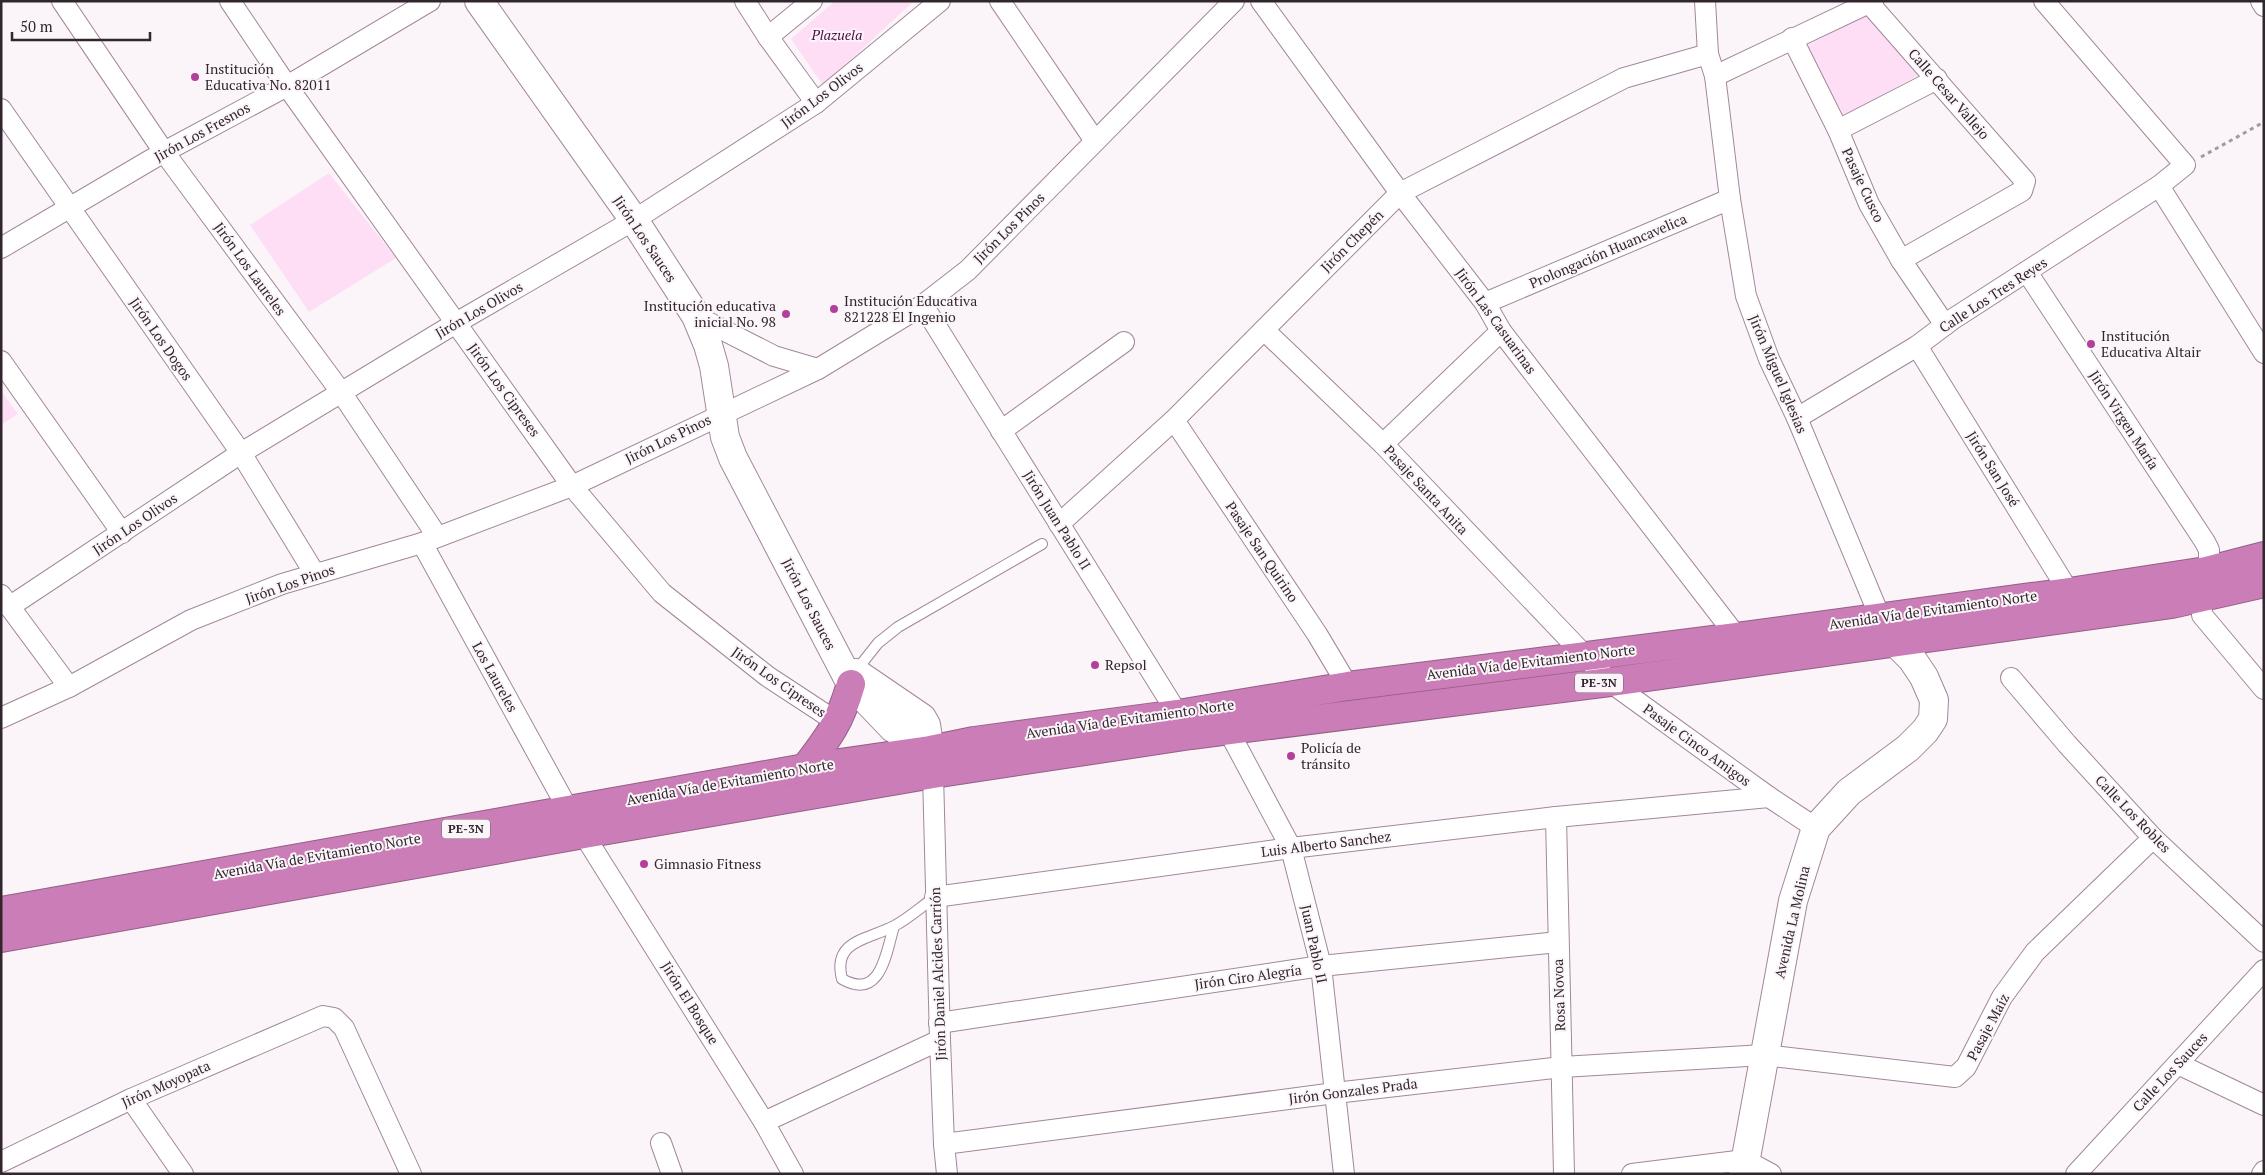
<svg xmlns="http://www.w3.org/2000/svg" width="2265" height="1175" viewBox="0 0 2265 1175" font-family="'PT Serif',serif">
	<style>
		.green { fill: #fedef5 }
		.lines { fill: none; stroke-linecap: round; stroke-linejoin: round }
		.lane-casing { stroke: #a2879a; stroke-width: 12 }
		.street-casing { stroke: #a2879a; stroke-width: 22 }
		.secondary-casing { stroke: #a2879a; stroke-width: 30 }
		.highway-casing { stroke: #945f86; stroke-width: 30 }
		.path { stroke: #a39ba0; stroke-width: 3; stroke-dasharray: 4 4; stroke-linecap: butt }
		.lane { stroke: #fff; stroke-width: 10 }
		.street { stroke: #fff; stroke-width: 20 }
		.secondary { stroke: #fff; stroke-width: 28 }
		.highway { stroke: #ca7db6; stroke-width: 28 }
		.poi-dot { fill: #b2409b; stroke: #fbf5f9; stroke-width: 2 }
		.labels { text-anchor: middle; stroke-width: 4; stroke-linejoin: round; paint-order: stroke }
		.shield { fill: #fbf5f9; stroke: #6e646b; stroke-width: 1 }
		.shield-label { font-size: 12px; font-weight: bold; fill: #31262e }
		.park-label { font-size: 14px; font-style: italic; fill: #510945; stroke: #fbf5f9 }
		.poi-label { font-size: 14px; fill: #31262e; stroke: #fbf5f9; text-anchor: start }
		.street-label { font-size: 14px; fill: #31262e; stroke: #fbf5f9 }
	</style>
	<rect width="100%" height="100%" fill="#fbf5f9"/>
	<!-- green -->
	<g class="green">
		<polygon points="835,1 914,1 823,85 791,39"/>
		<polygon points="1868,14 1918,75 1844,116 1806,46"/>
		<polygon points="329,173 396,258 309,312 250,225"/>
		<polygon points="1,391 18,414 1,425"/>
	</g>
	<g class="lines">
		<!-- lane casing -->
		<g class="lane-casing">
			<g id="lane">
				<polyline points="855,672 878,643 898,627 1042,544"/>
				<path d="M894,926C886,953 881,1001 842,979C832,940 868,940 894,926C908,919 922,906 935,897"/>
			</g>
		</g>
		<!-- street casing -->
		<g class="street-casing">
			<g id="street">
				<polyline points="62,1 164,152 341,392 437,536"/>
				<polyline points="230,1 287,86 572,486 662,593 767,676 837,722"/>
				<polyline points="745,1 768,37 816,103"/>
				<polyline points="1000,1 1095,141"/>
				<polyline points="1261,1 1400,193 1485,303 1501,331 1737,637"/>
				<polyline points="1705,1 1708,54 1715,76 1730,199 1746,296 1769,359 1797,418 1880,617"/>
				<polyline points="2261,1 2264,6"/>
				<polyline points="1869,3 2025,181 2022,191 1901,260"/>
				<polyline points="768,37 812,1"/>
				<polyline points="1792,38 1838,130 1869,204 1901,260 1945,325"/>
				<polyline points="1715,76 1873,1"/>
				<polyline points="1,109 241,453 315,574"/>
				<polyline points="1838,130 1937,79"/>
				<polyline points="2159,186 2264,353"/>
				<polyline points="1,248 164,152 287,86 430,1"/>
				<polyline points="2027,272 2205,542 2209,550 2209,558 2201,599 2202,615 2264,689"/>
				<polyline points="1485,303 1730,199"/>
				<polyline points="923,305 1184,724"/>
				<polyline points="696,316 774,356 818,369"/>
				<polyline points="1264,330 1383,444 1610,682 1769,797 1816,828"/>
				<polyline points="1917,346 2069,592"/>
				<polyline points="1,361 122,533"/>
				<polyline points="1797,418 1917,346 1953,319 2159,186 2185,165 2044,1"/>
				<polyline points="1174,420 1317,634 1348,686"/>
				<polyline points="1001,431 1124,342"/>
				<polyline points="1383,444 1501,331"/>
				<polyline points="1059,524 1174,420 1400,193 1624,78 1708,54"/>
				<polyline points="422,543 569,811 764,1122 793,1174"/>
				<polyline points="1,595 69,687"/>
				<polyline points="9,607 241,453 456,323 634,220 816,103 940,1"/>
				<polyline points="2011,678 2067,744 2153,838 2264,942"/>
				<polyline points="1,718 69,687 191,620 282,584 422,543 572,486 818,369 923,305 968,270 1234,1"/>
				<polyline points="1228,730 1291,848 1321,966 1344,1174"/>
				<polyline points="933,774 940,1040 944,1144 947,1174"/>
				<polyline points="1556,817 1564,1174"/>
				<polyline points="935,897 1291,848 1556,817 1769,797"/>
				<polyline points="939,1023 1321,966 1558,942"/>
				<polyline points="2178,1064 2264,1105"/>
				<polyline points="131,1099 183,1174"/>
				<polyline points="764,1122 940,1040"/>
				<polyline points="661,1143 672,1174"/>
				<polyline points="944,1144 1335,1093 1562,1067 1764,1055 1955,1077 1966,1067 2002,997 2035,952 2153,838"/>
				<polyline points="1,1162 131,1099 323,1016 334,1018 344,1028 411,1174"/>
				<polyline points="1632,1174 1745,1160 1771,1174"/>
				<polyline points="2076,1174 2264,970"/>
				<polyline points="2262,1174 2264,1171"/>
			</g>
		</g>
		<!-- secondary casing -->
		<g class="secondary-casing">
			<g id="secondary">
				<polyline points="479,1 634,220 696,316 708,345 714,366 725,437 733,458 851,684 893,728 930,750"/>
				<polyline points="856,673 922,718 926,725 932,762"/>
				<polyline points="1743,1174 1793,901 1816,828 1849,792 1908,748 1925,731 1933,719 1934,700 1924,677 1912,659 1895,642 1885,625"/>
			</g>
		</g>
		<!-- highway casing -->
		<g class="highway-casing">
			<g id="highway">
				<path d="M805,768C829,737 840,722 851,684"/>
				<polyline points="1,911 805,768 930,750 974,741 1178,714 1348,686 1737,637 2069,592 2206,571 2264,556"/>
				<polyline points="1,938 584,834 933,774 1191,735 1610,682 2172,604 2264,583"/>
			</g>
		</g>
		<!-- path -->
		<polyline class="path" points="2201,157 2264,122"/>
		<!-- lane -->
		<use href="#lane" class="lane"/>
		<!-- street -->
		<use href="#street" class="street"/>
		<!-- secondary -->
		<use href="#secondary" class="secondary"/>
		<!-- highway -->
		<use href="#highway" class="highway"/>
	</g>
	<!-- markers -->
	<g class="poi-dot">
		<circle cx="195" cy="77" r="5"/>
		<circle cx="834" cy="309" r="5"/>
		<circle cx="786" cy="314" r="5"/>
		<circle cx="2091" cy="344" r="5"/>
		<circle cx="1095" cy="665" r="5"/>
		<circle cx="1291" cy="756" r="5"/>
		<circle cx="644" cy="864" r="5"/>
	</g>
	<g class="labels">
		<!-- shield labels -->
		<g class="shield">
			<rect x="1575" y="673.5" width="48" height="19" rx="4"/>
			<rect x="442" y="819.5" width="48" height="19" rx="4"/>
		</g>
		<g class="shield-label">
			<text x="1599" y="687">PE-3N</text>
			<text x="466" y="833">PE-3N</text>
		</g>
		<!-- park labels -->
		<g class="park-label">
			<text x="837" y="40">Plazuela</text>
		</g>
		<!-- poi labels -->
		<g class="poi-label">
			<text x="205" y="74">Institución<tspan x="205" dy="16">Educativa No. 82011</tspan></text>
			<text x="844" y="306">Institución Educativa<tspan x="844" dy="16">821228 El Ingenio</tspan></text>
			<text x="776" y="311" text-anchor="end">Institución educativa<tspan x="776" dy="16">inicial No. 98</tspan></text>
			<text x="2101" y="341">Institución<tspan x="2101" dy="16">Educativa Altair</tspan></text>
			<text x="1105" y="670">Repsol</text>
			<text x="1301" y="753">Policía de<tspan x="1301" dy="16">tránsito</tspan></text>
			<text x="654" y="869">Gimnasio Fitness</text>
		</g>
		<!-- street labels -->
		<g class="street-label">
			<text transform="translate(1949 94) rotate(49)" y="5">Calle Cesar Vallejo</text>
			<text transform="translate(822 95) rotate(-37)" y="5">Jirón Los Olivos</text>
			<text transform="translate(202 132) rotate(-29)" y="5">Jirón Los Fresnos</text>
			<text transform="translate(1863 185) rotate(65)" y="5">Pasaje Cusco</text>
			<text transform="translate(1009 228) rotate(-45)" y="5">Jirón Los Pinos</text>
			<text transform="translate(645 239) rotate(56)" y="5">Jirón Los Sauces</text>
			<text transform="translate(1352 241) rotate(-45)" y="5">Jirón Chepén</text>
			<text transform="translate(1608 251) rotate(-23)" y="5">Prolongación Huancavelica</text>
			<text transform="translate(250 269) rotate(54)" y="5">Jirón Los Laureles</text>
			<text transform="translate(1993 295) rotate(-33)" y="5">Calle Los Tres Reyes</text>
			<text transform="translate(479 310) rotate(-30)" y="5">Jirón Los Olivos</text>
			<text transform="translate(1496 321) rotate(54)" y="5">Jirón Las Casuarinas</text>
			<text transform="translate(161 339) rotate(55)" y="5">Jirón Los Dogos</text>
			<text transform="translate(1778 374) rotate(67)" y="5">Jirón Miguel Iglesias</text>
			<text transform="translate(504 390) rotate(54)" y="5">Jirón Los Cipreses</text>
			<text transform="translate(2124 420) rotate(57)" y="5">Jirón Virgen María</text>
			<text transform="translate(668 439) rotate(-26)" y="5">Jirón Los Pinos</text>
			<text transform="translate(1993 469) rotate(58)" y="5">Jirón San José</text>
			<text transform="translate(1426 490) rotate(47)" y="5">Pasaje Santa Anita</text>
			<text transform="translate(1057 520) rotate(58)" y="5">Jirón Juan Pablo II</text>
			<text transform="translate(135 524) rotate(-34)" y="5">Jirón Los Olivos</text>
			<text transform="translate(1262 552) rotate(56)" y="5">Pasaje San Quirino</text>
			<text transform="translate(290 584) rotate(-19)" y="5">Jirón Los Pinos</text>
			<text transform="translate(809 604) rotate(63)" y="5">Jirón Los Sauces</text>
			<text transform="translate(1933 610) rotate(-8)" y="5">Avenida Vía de Evitamiento Norte</text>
			<text transform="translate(1531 662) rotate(-7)" y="5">Avenida Vía de Evitamiento Norte</text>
			<text transform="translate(495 677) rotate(61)" y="5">Los Laureles</text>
			<text transform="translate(779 682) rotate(35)" y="5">Jirón Los Cipreses</text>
			<text transform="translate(1130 719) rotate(-8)" y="5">Avenida Vía de Evitamiento Norte</text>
			<text transform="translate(1697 745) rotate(36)" y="5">Pasaje Cinco Amigos</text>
			<text transform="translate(730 782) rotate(-10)" y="5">Avenida Vía de Evitamiento Norte</text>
			<text transform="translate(2133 814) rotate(46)" y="5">Calle Los Robles</text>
			<text transform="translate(1326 844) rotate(-7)" y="5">Luis Alberto Sanchez</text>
			<text transform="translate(317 856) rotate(-10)" y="5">Avenida Vía de Evitamiento Norte</text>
			<text transform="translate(1792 922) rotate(-77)" y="5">Avenida La Molina</text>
			<text transform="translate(1314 944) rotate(78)" y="5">Juan Pablo II</text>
			<text transform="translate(938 974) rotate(-92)" y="5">Jirón Daniel Alcides Carrión</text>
			<text transform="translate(1248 977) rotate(-8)" y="5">Jirón Ciro Alegría</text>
			<text transform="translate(1559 995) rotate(-92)" y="5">Rosa Novoa</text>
			<text transform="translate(690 1003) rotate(58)" y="5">Jirón El Bosque</text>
			<text transform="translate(1988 1027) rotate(-62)" y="5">Pasaje Maíz</text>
			<text transform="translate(2170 1072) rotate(-47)" y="5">Calle Los Sauces</text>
			<text transform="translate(166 1084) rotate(-24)" y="5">Jirón Moyopata</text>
			<text transform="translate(1353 1091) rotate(-7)" y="5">Jirón Gonzales Prada</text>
		</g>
	</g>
	<!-- border -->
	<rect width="2265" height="1175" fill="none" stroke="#31262e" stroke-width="5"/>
	<!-- scale -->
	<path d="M12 32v8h138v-8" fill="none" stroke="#31262e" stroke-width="2.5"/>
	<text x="20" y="32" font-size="15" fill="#31262e" stroke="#fbf5f9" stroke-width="4" paint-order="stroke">50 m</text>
</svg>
